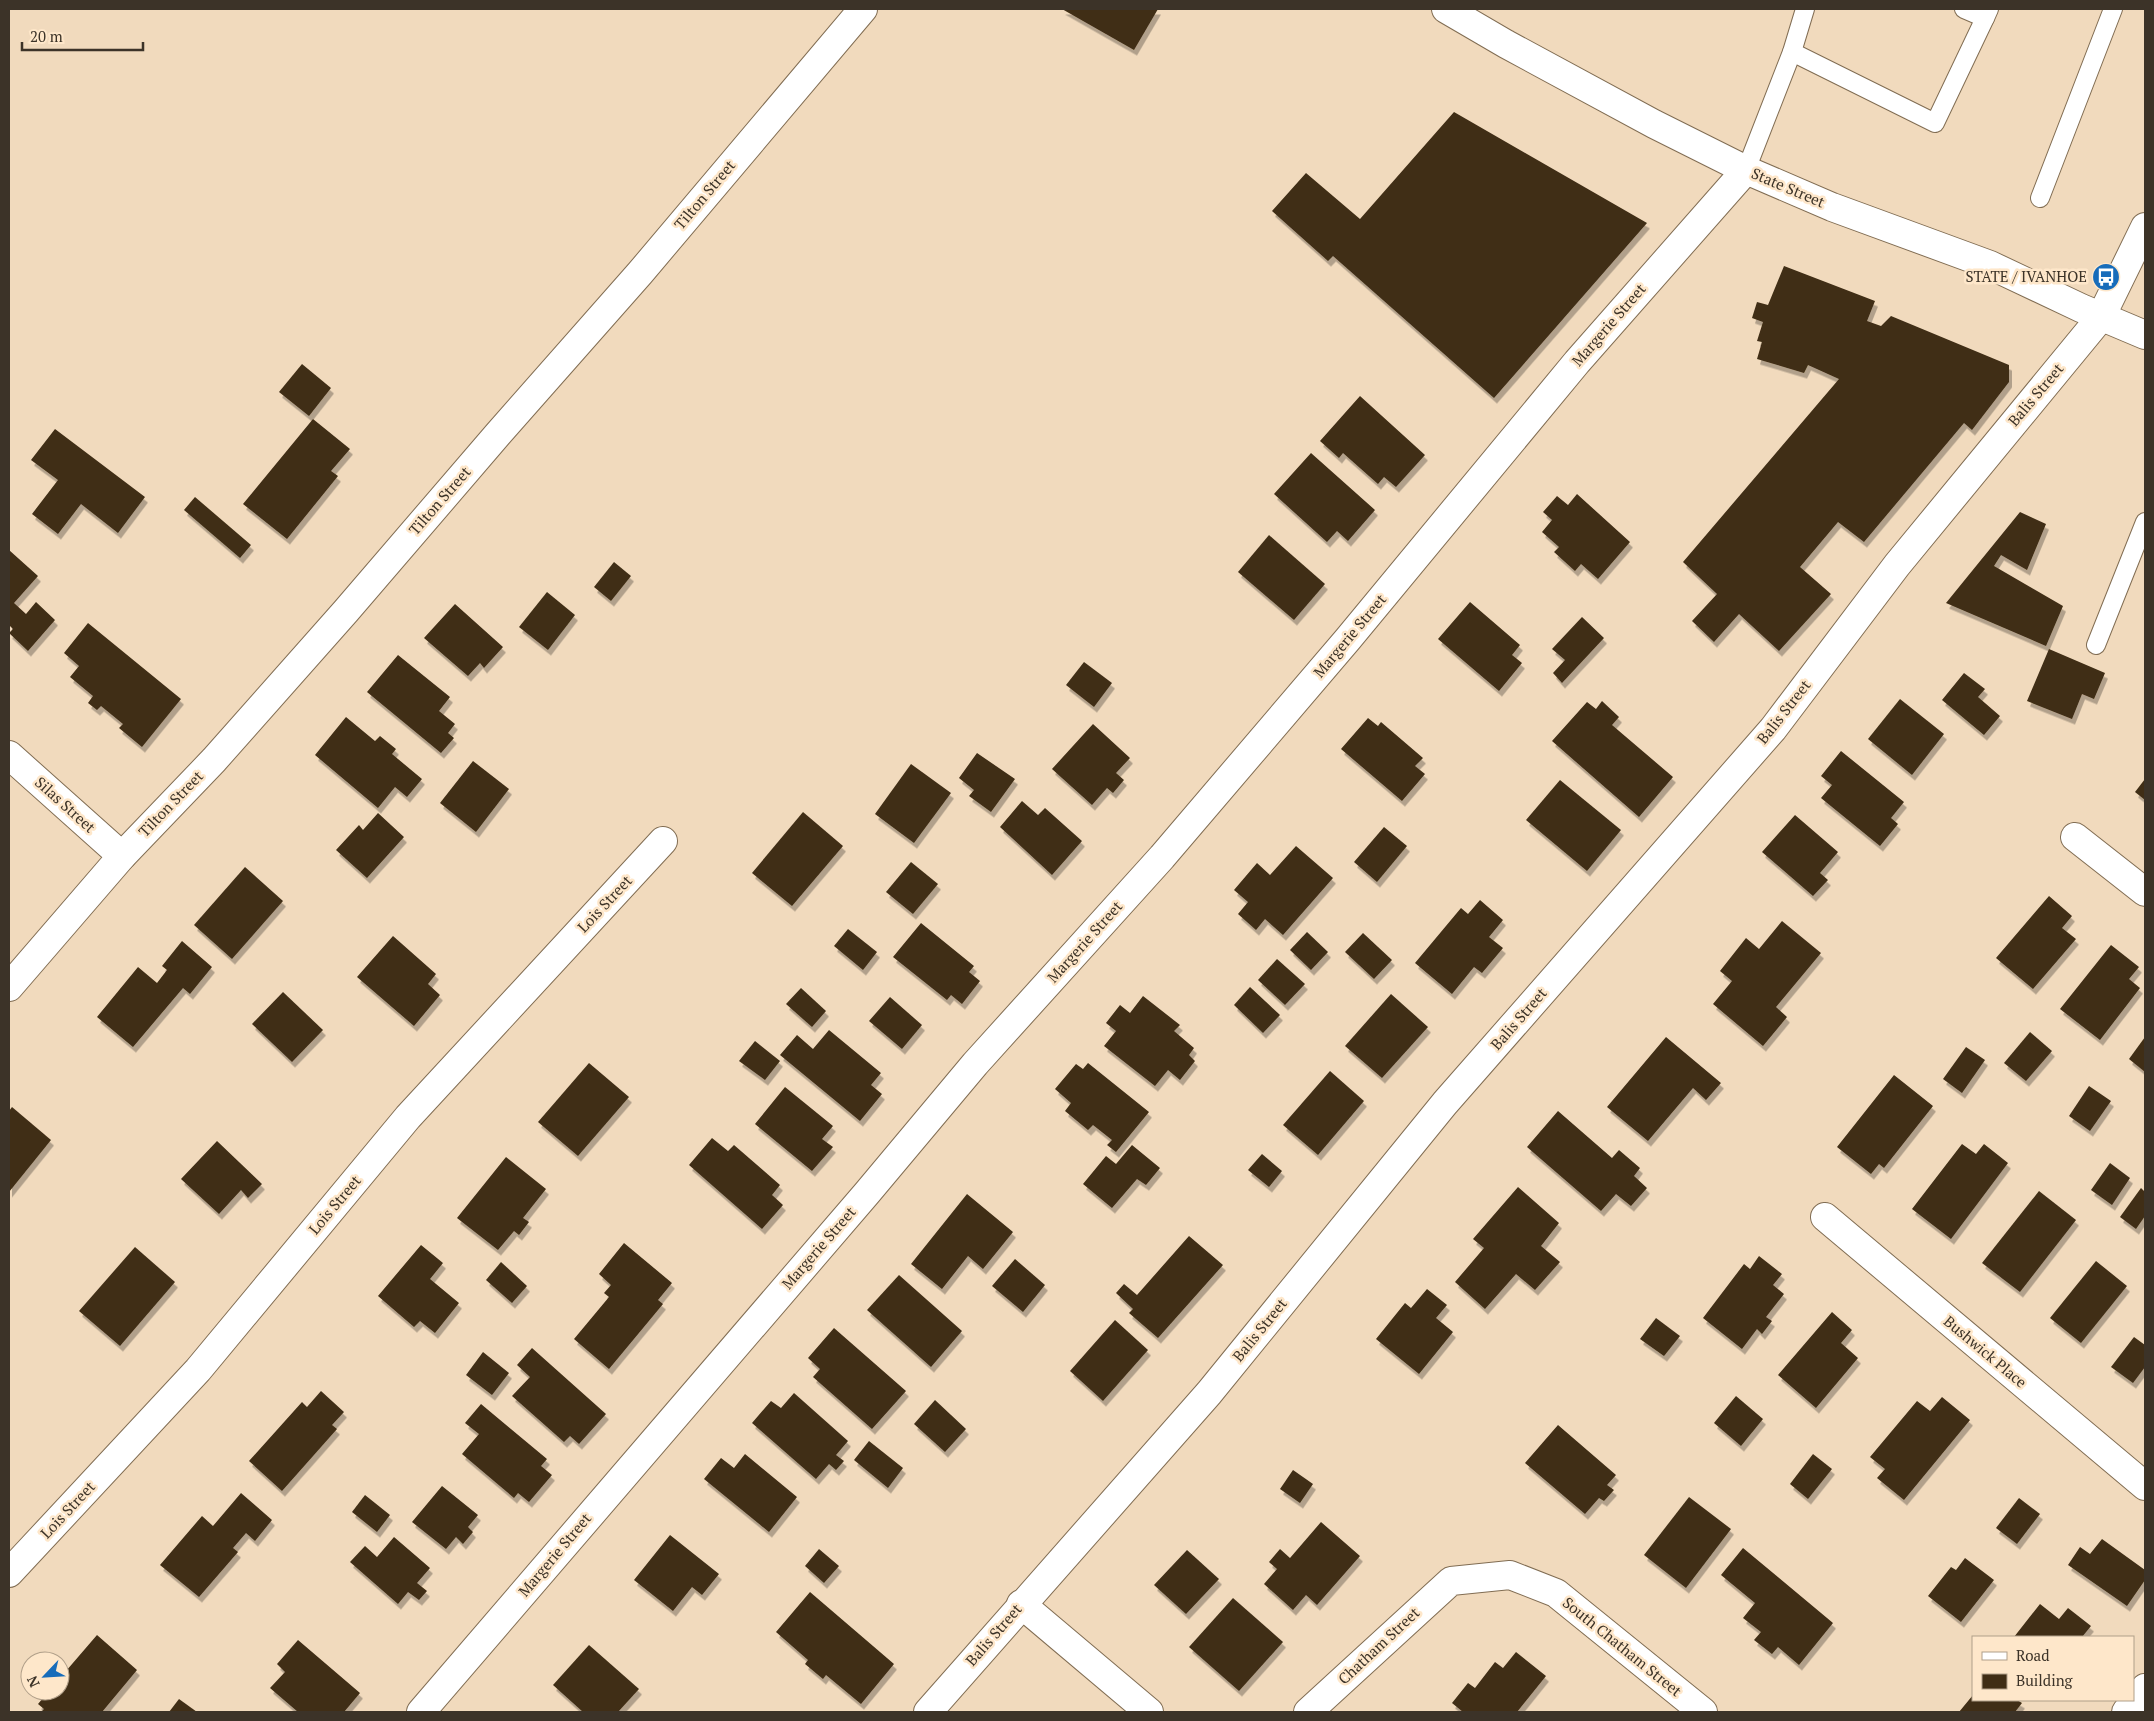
<svg xmlns="http://www.w3.org/2000/svg" width="2154" height="1721" viewBox="0 0 2154 1721" font-family="'PT Serif',serif">
	<style>
		.building { fill: #3f2d15; filter: url(#shadow) }
		.lines { fill: none; stroke-linecap: round; stroke-linejoin: round }
		.lane-casing { stroke: #816d53; stroke-width: 20 }
		.street-casing { stroke: #816d53; stroke-width: 30 }
		.primary-casing { stroke: #816d53; stroke-width: 30 }
		.lane { stroke: #fff; stroke-width: 18 }
		.street { stroke: #fff; stroke-width: 28 }
		.primary { stroke: #fff; stroke-width: 28 }
		.labels { text-anchor: middle; stroke-width: 5; stroke-linejoin: round; paint-order: stroke }
		.street-label { font-size: 15px; fill: #3c3328; stroke: #fee7ca }
		.poi-label { font-size: 15px; fill: #3c3328; stroke: #fee7ca; text-anchor: end }
	</style>
	<defs>
		<filter id="shadow"><feDropShadow dx="3" dy="5.5" stdDeviation="0" flood-color="#0004"/></filter>
	</defs>
	<rect width="100%" height="100%" fill="#f1dabd"/>
	<!-- building -->
	<g class="building">
		<polygon points="1062,9 1158,9 1134,50"/>
		<polygon points="1454,112 1647,223 1494,398 1333,256 1328,261 1272,211 1306,173 1360,219"/>
		<polygon points="1784,266 1875,301 1867,321 1881,326 1891,316 2009,365 2009,382 1972,430 1964,423 1864,542 1838,522 1800,567 1831,594 1779,651 1739,614 1714,642 1692,621 1717,594 1683,562 1839,379 1808,365 1804,373 1757,359 1762,342 1757,341 1763,322 1752,318 1757,302 1768,305"/>
		<polygon points="302,364 331,388 309,416 279,392"/>
		<polygon points="1360,396 1425,455 1396,487 1384,477 1378,484 1343,453 1339,458 1320,441"/>
		<polygon points="313,419 350,449 331,471 338,476 287,539 243,504"/>
		<polygon points="55,429 145,497 118,533 81,504 58,534 32,514 58,480 31,460"/>
		<polygon points="1311,453 1375,510 1348,541 1337,531 1327,542 1274,494"/>
		<polygon points="1577,494 1630,542 1598,579 1581,564 1575,571 1554,552 1559,547 1542,532 1552,520 1543,512 1557,496 1568,505"/>
		<polygon points="195,497 251,545 240,558 184,510"/>
		<polygon points="2020,512 2046,524 2027,570 2001,555 1994,566 2063,606 2046,646 1946,603"/>
		<polygon points="1269,535 1325,584 1294,620 1238,572"/>
		<polygon points="9,550 38,576 14,603 26,614 36,602 55,620 28,651 9,633 13,629 9,625"/>
		<polygon points="614,562 631,576 611,601 594,587"/>
		<polygon points="547,592 575,615 548,650 519,627"/>
		<polygon points="1470,602 1520,645 1512,655 1522,663 1499,691 1438,639"/>
		<polygon points="455,604 503,647 484,668 480,663 468,676 424,638"/>
		<polygon points="1582,617 1604,638 1562,683 1553,673 1565,660 1552,649"/>
		<polygon points="88,623 181,699 142,747 119,728 123,724 101,706 97,710 88,703 93,696 70,677 79,666 64,653"/>
		<polygon points="2049,649 2105,673 2094,699 2082,694 2072,719 2027,701"/>
		<polygon points="398,655 450,697 439,711 455,724 448,733 454,738 441,753 367,692"/>
		<polygon points="1084,662 1112,683 1094,707 1066,685"/>
		<polygon points="1964,673 1985,689 1978,697 2000,716 1984,735 1942,700"/>
		<polygon points="1900,699 1944,734 1912,775 1868,739"/>
		<polygon points="1602,701 1619,717 1612,725 1673,777 1639,817 1552,741 1587,702 1596,709"/>
		<polygon points="346,717 375,741 380,736 396,749 392,754 422,779 407,797 395,787 378,808 315,755"/>
		<polygon points="1368,718 1378,726 1381,722 1423,758 1415,766 1425,774 1402,801 1341,749"/>
		<polygon points="1093,724 1130,758 1116,773 1124,780 1113,793 1107,788 1092,805 1052,769"/>
		<polygon points="1841,751 1904,802 1891,818 1898,824 1880,846 1821,798 1832,785 1821,776"/>
		<polygon points="977,753 1015,779 991,812 969,796 974,790 959,778"/>
		<polygon points="473,761 509,789 476,832 440,803"/>
		<polygon points="911,764 951,793 914,843 875,814"/>
		<polygon points="2145,779 2145,800 2135,792"/>
		<polygon points="1560,780 1621,830 1587,871 1526,820"/>
		<polygon points="1022,801 1038,815 1045,808 1082,841 1052,875 1000,827"/>
		<polygon points="803,812 843,846 792,906 752,873"/>
		<polygon points="378,813 404,837 367,878 336,850 359,825 363,830"/>
		<polygon points="1795,815 1838,852 1820,873 1828,880 1813,896 1762,852"/>
		<polygon points="1384,827 1407,846 1377,882 1354,862"/>
		<polygon points="1296,846 1333,878 1283,935 1265,919 1256,930 1238,914 1248,902 1234,890 1257,863 1270,875"/>
		<polygon points="911,862 938,884 913,914 886,892"/>
		<polygon points="245,867 283,901 232,959 194,925"/>
		<polygon points="2049,896 2072,916 2062,928 2076,939 2033,989 1996,958"/>
		<polygon points="1480,900 1503,920 1489,937 1503,948 1482,973 1474,967 1452,994 1415,963 1461,908 1468,914"/>
		<polygon points="1782,921 1821,953 1776,1007 1787,1017 1763,1046 1713,1004 1732,981 1720,971 1746,938 1759,949"/>
		<polygon points="921,923 974,966 969,972 980,981 962,1004 951,995 947,1000 893,957"/>
		<polygon points="848,929 877,952 863,970 834,946"/>
		<polygon points="1307,932 1328,952 1311,970 1290,950"/>
		<polygon points="1363,933 1392,960 1374,979 1345,952"/>
		<polygon points="393,936 436,974 428,984 440,995 414,1026 357,977"/>
		<polygon points="182,941 212,967 190,994 183,988 133,1047 97,1017 138,967 157,983 167,970 162,966"/>
		<polygon points="2111,945 2139,967 2129,979 2140,988 2100,1040 2060,1009"/>
		<polygon points="1277,959 1305,984 1285,1005 1258,980"/>
		<polygon points="1250,987 1280,1015 1263,1033 1234,1005"/>
		<polygon points="801,988 826,1011 812,1027 786,1004"/>
		<polygon points="283,992 323,1030 292,1062 252,1024"/>
		<polygon points="1391,994 1428,1027 1382,1078 1345,1046"/>
		<polygon points="1143,996 1180,1025 1174,1031 1194,1048 1189,1055 1195,1061 1180,1080 1168,1070 1155,1086 1104,1046 1116,1031 1106,1023 1120,1005 1130,1013"/>
		<polygon points="890,997 922,1025 902,1049 869,1021"/>
		<polygon points="829,1030 881,1073 871,1085 882,1094 860,1121 780,1055 797,1035 813,1049"/>
		<polygon points="2030,1032 2052,1051 2026,1081 2004,1063"/>
		<polygon points="1666,1037 1721,1083 1706,1100 1693,1088 1648,1141 1607,1107"/>
		<polygon points="2145,1037 2145,1072 2129,1059"/>
		<polygon points="755,1041 780,1061 765,1080 739,1061"/>
		<polygon points="1966,1047 1985,1060 1962,1093 1943,1079"/>
		<polygon points="589,1063 629,1097 578,1156 538,1122"/>
		<polygon points="1088,1063 1149,1112 1116,1152 1107,1145 1112,1140 1093,1125 1088,1130 1065,1111 1071,1103 1055,1089 1076,1064 1083,1069"/>
		<polygon points="1330,1071 1364,1101 1318,1155 1283,1125"/>
		<polygon points="1894,1075 1933,1106 1884,1168 1879,1164 1871,1174 1837,1147"/>
		<polygon points="2089,1086 2111,1101 2090,1131 2069,1116"/>
		<polygon points="785,1087 833,1126 822,1139 833,1147 812,1171 755,1124"/>
		<polygon points="12,1107 51,1140 9,1192 9,1111"/>
		<polygon points="1558,1111 1612,1158 1619,1150 1640,1168 1634,1176 1647,1188 1631,1206 1616,1194 1601,1211 1527,1147"/>
		<polygon points="712,1138 728,1151 734,1145 780,1185 772,1195 783,1205 762,1229 689,1165"/>
		<polygon points="217,1141 262,1184 248,1198 241,1190 219,1214 181,1179"/>
		<polygon points="1962,1144 1976,1154 1984,1144 2008,1163 1951,1239 1912,1209"/>
		<polygon points="1132,1145 1160,1168 1146,1185 1137,1179 1112,1208 1083,1184 1106,1156 1116,1164"/>
		<polygon points="1262,1154 1282,1171 1269,1187 1248,1170"/>
		<polygon points="506,1157 546,1189 523,1218 529,1222 519,1235 514,1231 498,1250 457,1218"/>
		<polygon points="2110,1163 2130,1178 2112,1205 2091,1190"/>
		<polygon points="1518,1187 1559,1223 1541,1246 1560,1262 1535,1290 1516,1274 1485,1309 1455,1282 1484,1248 1473,1239"/>
		<polygon points="2141,1188 2145,1192 2145,1216 2136,1229 2120,1217"/>
		<polygon points="2039,1191 2076,1220 2020,1292 1982,1263"/>
		<polygon points="967,1194 1013,1232 983,1269 968,1256 942,1289 911,1264"/>
		<polygon points="1189,1236 1223,1265 1158,1338 1129,1313 1133,1309 1116,1293 1124,1284 1137,1295"/>
		<polygon points="624,1243 672,1283 658,1300 663,1304 609,1369 574,1339 609,1297 604,1293 611,1285 599,1274"/>
		<polygon points="421,1245 443,1263 430,1279 459,1303 435,1333 420,1321 414,1327 378,1296"/>
		<polygon points="135,1247 175,1282 120,1346 79,1311"/>
		<polygon points="1759,1256 1782,1274 1773,1285 1784,1294 1766,1317 1772,1321 1762,1334 1757,1329 1742,1349 1703,1318 1744,1264 1750,1269"/>
		<polygon points="1015,1259 1045,1285 1023,1312 992,1286"/>
		<polygon points="2096,1261 2127,1286 2081,1343 2050,1318"/>
		<polygon points="501,1262 527,1286 512,1303 486,1280"/>
		<polygon points="899,1275 962,1331 931,1367 867,1310"/>
		<polygon points="1427,1289 1447,1305 1436,1318 1453,1332 1419,1374 1376,1339 1405,1303 1411,1308"/>
		<polygon points="1832,1312 1852,1330 1841,1343 1858,1358 1816,1408 1778,1375"/>
		<polygon points="1656,1318 1680,1336 1664,1356 1640,1339"/>
		<polygon points="1115,1320 1148,1350 1103,1401 1070,1371"/>
		<polygon points="834,1328 906,1391 872,1429 813,1377 820,1369 808,1358"/>
		<polygon points="2134,1337 2145,1345 2145,1367 2133,1383 2111,1367"/>
		<polygon points="532,1348 606,1414 579,1444 570,1436 564,1442 512,1396 530,1377 517,1365"/>
		<polygon points="483,1352 509,1373 492,1395 466,1375"/>
		<polygon points="321,1391 344,1412 332,1425 337,1429 282,1491 249,1461 302,1402 307,1407"/>
		<polygon points="794,1393 848,1441 836,1455 844,1461 836,1470 829,1464 816,1479 752,1423 771,1401 781,1408"/>
		<polygon points="1736,1396 1763,1419 1741,1446 1714,1423"/>
		<polygon points="1942,1397 1970,1420 1904,1500 1877,1478 1885,1469 1870,1457 1917,1401 1930,1411"/>
		<polygon points="935,1400 966,1429 945,1452 914,1424"/>
		<polygon points="481,1404 547,1459 541,1466 552,1475 529,1502 518,1493 514,1498 462,1454 479,1434 465,1423"/>
		<polygon points="1558,1425 1616,1475 1607,1485 1614,1490 1604,1501 1599,1498 1585,1514 1525,1463"/>
		<polygon points="869,1441 903,1468 888,1488 854,1460"/>
		<polygon points="745,1454 797,1497 769,1532 704,1479 721,1458 734,1468"/>
		<polygon points="1813,1454 1832,1469 1808,1499 1790,1484"/>
		<polygon points="1293,1470 1313,1484 1300,1503 1280,1489"/>
		<polygon points="442,1486 478,1515 468,1527 473,1532 463,1544 456,1537 446,1549 412,1522"/>
		<polygon points="241,1493 272,1520 255,1541 246,1533 233,1548 238,1552 199,1597 160,1565 202,1516 213,1526"/>
		<polygon points="365,1495 390,1515 377,1532 352,1512"/>
		<polygon points="1689,1497 1731,1529 1686,1588 1644,1555"/>
		<polygon points="2019,1498 2040,1514 2017,1544 1996,1528"/>
		<polygon points="1321,1522 1360,1556 1317,1605 1306,1595 1293,1610 1264,1584 1277,1569 1269,1562 1280,1549 1290,1558"/>
		<polygon points="670,1535 719,1574 702,1595 692,1587 673,1611 634,1580"/>
		<polygon points="394,1537 430,1568 417,1583 427,1591 419,1600 408,1592 398,1604 350,1562 365,1546 377,1557"/>
		<polygon points="2102,1539 2145,1570 2145,1580 2127,1606 2068,1565 2080,1547 2090,1554"/>
		<polygon points="1743,1548 1833,1623 1799,1665 1778,1647 1772,1654 1754,1640 1761,1632 1743,1618 1755,1603 1721,1575"/>
		<polygon points="819,1549 839,1566 824,1583 805,1566"/>
		<polygon points="1187,1550 1219,1579 1186,1614 1154,1585"/>
		<polygon points="1965,1558 1994,1580 1961,1622 1928,1596 1951,1567 1956,1570"/>
		<polygon points="810,1592 894,1664 861,1704 826,1675 823,1679 805,1664 808,1660 776,1632"/>
		<polygon points="1233,1598 1283,1642 1239,1691 1189,1647"/>
		<polygon points="2040,1604 2059,1619 2068,1608 2091,1626 2082,1637 2014,1637"/>
		<polygon points="97,1635 137,1670 102,1712 41,1712 44,1709 38,1704 49,1691 60,1691 60,1678"/>
		<polygon points="298,1640 360,1693 344,1712 298,1712 270,1688 285,1672 277,1664"/>
		<polygon points="589,1645 639,1689 618,1712 583,1712 553,1685"/>
		<polygon points="1516,1652 1546,1676 1517,1712 1463,1712 1452,1703 1468,1683 1475,1688 1495,1662 1503,1668"/>
		<polygon points="1973,1695 1973,1700 2017,1700 2022,1703 2015,1712 1959,1712"/>
		<polygon points="179,1699 197,1712 169,1712"/>
	</g>
	<g class="lines">
		<!-- lane casing -->
		<g class="lane-casing">
			<g id="lane">
				<polyline points="1964,9 1985,18 1989,9"/>
				<polyline points="1792,52 1935,123 1985,18"/>
				<polyline points="1746,170 1792,52 1805,9"/>
				<polyline points="2040,198 2113,9"/>
				<polyline points="2096,645 2145,522"/>
			</g>
		</g>
		<!-- street casing -->
		<g class="street-casing">
			<g id="street">
				<polyline points="9,755 122,856"/>
				<polyline points="2075,837 2145,892"/>
				<polyline points="9,987 122,856 214,760 346,611 498,434 640,273 863,9"/>
				<polyline points="1825,1217 2145,1486"/>
				<polyline points="9,1573 198,1370 408,1117 663,841"/>
				<polyline points="1021,1604 1149,1712"/>
				<polyline points="421,1712 867,1193 975,1064 1162,857 1348,639 1577,362 1746,170"/>
				<polyline points="928,1712 1209,1393 1445,1103 1773,729 1897,565 2101,317 2145,227"/>
				<polyline points="1308,1712 1451,1581 1510,1575 1556,1593 1703,1712"/>
				<polyline points="2126,1712 2145,1688"/>
			</g>
		</g>
		<!-- primary casing -->
		<g class="primary-casing">
			<polyline id="primary" points="1446,9 1506,44 1654,124 1746,170 1832,207 1990,265 2081,308 2145,335"/>
		</g>
		<!-- lane -->
		<use href="#lane" class="lane"/>
		<!-- street -->
		<use href="#street" class="street"/>
		<!-- primary -->
		<use href="#primary" class="primary"/>
	</g>
	<!-- icons -->
	<defs>
		<g id="bus-disc" transform="scale(1.4375)"><circle r="9.5" fill="#176cba" stroke="#fee7ca"/><path d="M-5-6H5V4H4V6H2V4H-2V6H-4V4H-5ZM-3.5-4V0h7V-4ZM-3.5 1.2v1.5H-2V1.2ZM2 1.2v1.5H3.5V1.2Z" fill="#fff"/></g>
	</defs>
	<g fill-rule="evenodd">
		<use href="#bus-disc" x="2106" y="277"/>
	</g>
	<g class="labels">
		<!-- street labels -->
		<g class="street-label">
			<text transform="translate(1788 188) rotate(23)" y="5">State Street</text>
			<text transform="translate(705 195) rotate(-50)" y="5">Tilton Street</text>
			<text transform="translate(1609 325) rotate(-49)" y="5">Margerie Street</text>
			<text transform="translate(2036 395) rotate(-50)" y="5">Balis Street</text>
			<text transform="translate(440 501) rotate(-49)" y="5">Tilton Street</text>
			<text transform="translate(1350 636) rotate(-50)" y="5">Margerie Street</text>
			<text transform="translate(1784 712) rotate(-52)" y="5">Balis Street</text>
			<text transform="translate(171 804) rotate(-46)" y="5">Tilton Street</text>
			<text transform="translate(65 805) rotate(42)" y="5">Silas Street</text>
			<text transform="translate(605 904) rotate(-47)" y="5">Lois Street</text>
			<text transform="translate(1085 942) rotate(-48)" y="5">Margerie Street</text>
			<text transform="translate(1519 1019) rotate(-49)" y="5">Balis Street</text>
			<text transform="translate(335 1205) rotate(-50)" y="5">Lois Street</text>
			<text transform="translate(819 1248) rotate(-49)" y="5">Margerie Street</text>
			<text transform="translate(1260 1330) rotate(-51)" y="5">Balis Street</text>
			<text transform="translate(1985 1352) rotate(40)" y="5">Bushwick Place</text>
			<text transform="translate(68 1510) rotate(-47)" y="5">Lois Street</text>
			<text transform="translate(555 1555) rotate(-50)" y="5">Margerie Street</text>
			<text transform="translate(994 1635) rotate(-49)" y="5">Balis Street</text>
			<text transform="translate(1379 1646) rotate(-43)" y="5">Chatham Street</text>
			<text transform="translate(1622 1647) rotate(39)" y="5">South Chatham Street</text>
		</g>
		<!-- poi labels -->
		<g class="poi-label">
			<text x="2087" y="282">STATE / IVANHOE</text>
		</g>
	</g>
	<!-- border -->
	<rect width="2154" height="1721" fill="none" stroke="#3c3328" stroke-width="20"/>
	<!-- legend -->
	<rect x="1972" y="1636" width="162" height="65" fill="#fee7ca" stroke="#b09f89"/>
	<rect x="1982" y="1652" width="25" height="8" fill="#ffffff" stroke="#b09f89"/>
	<text x="2016" y="1661" font-size="15" fill="#3c3328">Road</text>
	<rect x="1982" y="1674" width="25" height="15" fill="#3f2d15" stroke="#b09f89"/>
	<text x="2016" y="1686" font-size="15" fill="#3c3328">Building</text>
	<!-- north arrow -->
	<g transform="translate(45 1676) rotate(245)"><circle r="24" fill="#fee7ca" stroke="#b09f89"/>
	<path d="M0-4L9 19L0 12L-9 19Z" fill="#176cba"/>
	<text y="-8" font-size="14" font-weight="bold" text-anchor="middle" fill="#3c3328">N</text>
	</g>
	<!-- scale -->
	<path d="M22 42v8h121v-8" fill="none" stroke="#3c3328" stroke-width="2.5"/>
	<text x="30" y="42" font-size="15" fill="#3c3328" stroke="#fee7ca" stroke-width="4" paint-order="stroke">20 m</text>
</svg>
